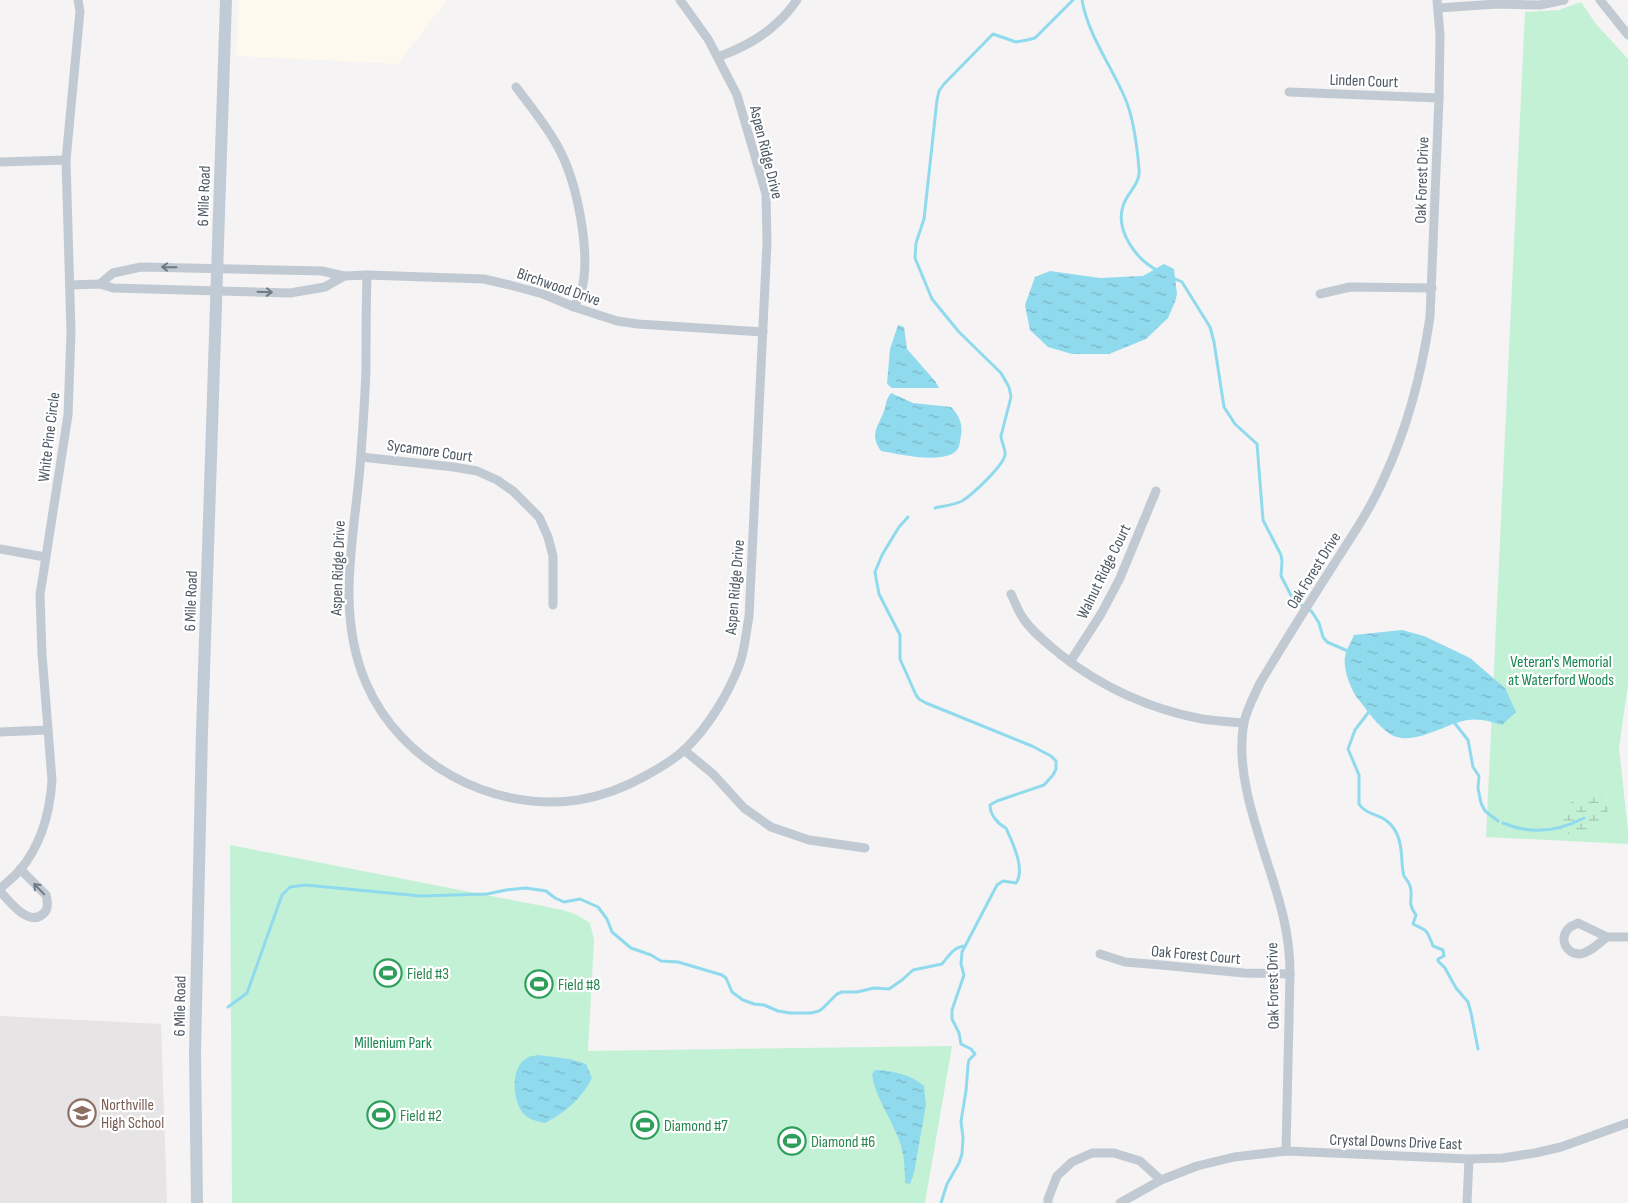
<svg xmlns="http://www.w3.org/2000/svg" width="1628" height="1203" viewBox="0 0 1628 1203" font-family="'Sofia Sans Condensed',sans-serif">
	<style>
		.commercial { fill: #fdf9ef }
		.education { fill: #e6e4e5 }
		.green { fill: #c3f1d5 }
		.wetland { fill: url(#wetland-marsh) }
		.water { fill: url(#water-ripples) }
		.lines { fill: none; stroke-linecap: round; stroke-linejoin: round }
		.stream { stroke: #90daee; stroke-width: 3 }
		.street { stroke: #c1cad2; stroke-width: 9 }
		.secondary { stroke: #c1cbd6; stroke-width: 12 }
		.oneway { stroke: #6e7983 }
		.labels { text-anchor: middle; stroke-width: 4.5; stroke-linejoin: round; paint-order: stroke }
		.street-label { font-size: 16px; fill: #4a5661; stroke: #fff }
		.park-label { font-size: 16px; fill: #17864f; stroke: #fff }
		.leisure-label { font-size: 16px; fill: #27864d; stroke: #fff; text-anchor: start }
		.education-label { font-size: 16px; fill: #785e54; stroke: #fff; text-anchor: start }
	</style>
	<defs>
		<pattern id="wetland-marsh" width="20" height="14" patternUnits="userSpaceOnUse" patternTransform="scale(1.25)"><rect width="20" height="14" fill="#c3f1d5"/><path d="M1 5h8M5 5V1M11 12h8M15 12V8" fill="none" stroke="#a0c6b0"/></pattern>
		<pattern id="water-ripples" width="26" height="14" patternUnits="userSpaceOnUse" patternTransform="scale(1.25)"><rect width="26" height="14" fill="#90daee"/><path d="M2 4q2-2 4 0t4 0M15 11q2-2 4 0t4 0" fill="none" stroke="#78b4c4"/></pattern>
	</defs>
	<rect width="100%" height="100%" fill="#f5f3f3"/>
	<!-- commercial -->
	<polygon class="commercial" points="239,0 447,0 398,64 236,56"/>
	<!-- education -->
	<polygon class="education" points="0,1016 161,1024 167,1203 0,1203"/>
	<!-- green -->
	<g class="green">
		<polygon points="1581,2 1596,24 1628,59 1628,684 1619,748 1628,831 1628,844 1486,837 1525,12 1559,10"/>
		<polygon points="230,845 563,910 577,915 590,923 594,940 588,1051 952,1046 925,1203 232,1203"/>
	</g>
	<!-- wetland -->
	<path class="wetland" d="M1593,791L1603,794L1609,806L1603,826L1583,833L1564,834L1559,829C1565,803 1570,801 1593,791Z"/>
	<!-- water -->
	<g class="water">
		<polygon points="1164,264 1174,269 1177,294 1175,302 1168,318 1146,339 1109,354 1072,354 1048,347 1030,330 1025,305 1035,277 1050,271 1100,278 1143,276"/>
		<polygon points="898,325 904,327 907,349 935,381 939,388 892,388 887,384 890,349"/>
		<path d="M891,393L913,403L951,407C959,415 963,424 961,435C960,440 960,446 957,450C944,465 898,454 881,451C868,433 880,425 885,408C887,400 886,400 891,393Z"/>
		<path d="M1402,630L1424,636L1470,658L1505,688L1516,712L1502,725C1492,722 1479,718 1468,720C1446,723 1412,748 1390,734C1378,726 1368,712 1359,700C1351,691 1343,669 1345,657C1346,650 1351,642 1354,635Z"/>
		<path d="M538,1055L570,1059L586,1064L592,1078C582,1098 565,1113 545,1123C539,1122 532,1120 527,1117C512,1106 509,1067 527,1058C530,1056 535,1056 538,1055Z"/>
		<path d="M875,1070C892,1070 911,1075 924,1086L926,1105L914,1173L910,1184L905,1183C905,1165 904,1149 896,1133C888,1113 875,1096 872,1074Z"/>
	</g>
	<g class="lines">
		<!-- stream -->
		<g class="stream">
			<path d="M1082,0C1088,35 1111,65 1125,98C1134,119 1137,145 1139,169C1141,183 1127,193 1123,206C1115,231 1137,261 1159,271"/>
			<polyline points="1171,277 1182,282 1210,327 1214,342 1224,407 1235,424 1257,444 1263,520 1281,555 1282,561 1281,576 1295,603 1305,606 1312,612 1319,623 1323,637 1327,642 1350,652"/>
			<path d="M935,508C944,506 954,505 962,501C972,495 1003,466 1005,455C1006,449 1001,442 1001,436L1011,397L1009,387L1001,373L959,332L932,299L915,258L916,243L924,219L937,100L939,91L944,84L993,34L1016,42L1027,40L1035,38L1073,0"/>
			<path d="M908,517L899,527L882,555L875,572L876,578L879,594L900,635V659L916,695L919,699L926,703L1032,746L1051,756L1056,761V769L1053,775L1044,785L997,801L990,805C990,815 998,824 1006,828C1012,842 1026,869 1016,883L1003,881L997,885L962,952L961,964L964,975L952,1010V1019L959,1033L961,1044L971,1049L975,1054L969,1060L968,1065L966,1091L961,1121L963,1138L962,1154L959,1163L947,1184L941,1203"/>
			<path d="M1371,709L1355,730L1348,749L1359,775V804C1369,819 1386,811 1397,834C1404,849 1400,862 1404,876C1406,879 1409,882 1410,886C1414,899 1406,901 1416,915L1413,924C1429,932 1426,929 1433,946L1443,950L1444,956L1438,959V961L1445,968L1456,988L1468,1002L1471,1013L1478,1049"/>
			<polyline points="1453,721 1468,740 1473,767 1479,776 1478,788 1481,803 1485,811 1498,821"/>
			<path d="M1503,823C1531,835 1557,832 1584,818"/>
			<path d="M228,1007L247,993L282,895L290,887L305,885L421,896L487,894L506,890L526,888L546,891L555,898L564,902L580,899L598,907L607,919L612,932L631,948L651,955L661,961L678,962L722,975L726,978L732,992L743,1000L754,1004L764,1005L778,1011L790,1013H811L819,1011L823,1008L837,994L842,992H857L874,988L889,989L902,980L913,970L942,964C949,956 953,947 965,946"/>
		</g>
		<!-- street -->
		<g class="street">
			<polyline points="1600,0 1628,35"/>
			<polyline points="1438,8 1497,4 1540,5 1564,0"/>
			<path d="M718,57C740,49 762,38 779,21C786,15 792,7 797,0"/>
			<path d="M516,87C531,107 547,126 558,147C577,181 592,255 581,293C579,297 576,302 574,307"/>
			<polyline points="1289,92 1439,98"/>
			<polyline points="0,162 66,160"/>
			<path d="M367,275C366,306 366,338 366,369C365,398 363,426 361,454C356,531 334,609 366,683C400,763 493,813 578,800C602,796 624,788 645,776C658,769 673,761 684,750C708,728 729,693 740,663C745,648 746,632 749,617L767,243L766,194L737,95L708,39L680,0"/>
			<polyline points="100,284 113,273 141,267 322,271 344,276 367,275 484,279 510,285 543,294 574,307 617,321 638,324 763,332"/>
			<polyline points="70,285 100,284 113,288 290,293 325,287 344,276"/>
			<polyline points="1320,294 1350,287 1432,288"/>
			<polyline points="361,457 454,467 477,471 497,480 513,491 539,517 548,537 553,556 553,605"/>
			<polyline points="0,549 45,557"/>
			<path d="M1011,594C1015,602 1018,611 1023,618C1032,632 1048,644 1061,655C1103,688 1150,709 1202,719C1216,721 1230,722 1244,723"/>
			<polyline points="1070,662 1101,614 1120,578 1156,491"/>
			<polyline points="0,732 48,730"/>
			<polyline points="684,750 713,774 744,808 771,827 809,840 865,848"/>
			<path d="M0,889C6,883 14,877 20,870C41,845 50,812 52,780L42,654L40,595L68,415L71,332L66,160L80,11L78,0"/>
			<path d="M0,891C9,901 28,927 43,914C49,909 48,902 46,895L20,869"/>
			<path d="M1607,937C1600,942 1590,953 1580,954C1566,954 1559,939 1568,929C1570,926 1575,925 1578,923L1607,937H1628"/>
			<polyline points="1100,954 1125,962 1161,965 1244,973 1290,974"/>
			<path d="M1286,1151L1290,974C1290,956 1288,938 1284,920C1271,860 1232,785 1244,722C1247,709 1254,696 1260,683C1284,643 1309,603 1334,564C1352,536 1371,508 1384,478C1407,429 1422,371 1430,317L1439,98L1440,35L1437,0"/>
			<polyline points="1048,1203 1048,1199 1057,1176 1072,1162 1092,1153 1114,1153 1140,1161 1161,1180"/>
			<polyline points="1120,1203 1161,1180 1197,1166 1234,1157 1286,1151 1469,1159 1503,1158 1535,1153 1561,1147 1628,1123"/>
			<polyline points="1467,1203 1469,1159"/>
		</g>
		<!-- secondary -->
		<polyline class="secondary" points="197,1203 195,1052 202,731 226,0"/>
	</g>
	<!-- one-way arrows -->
	<defs><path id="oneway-shaft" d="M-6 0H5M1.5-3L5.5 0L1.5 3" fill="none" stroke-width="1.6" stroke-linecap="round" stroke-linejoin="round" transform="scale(1.25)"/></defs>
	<g class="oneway">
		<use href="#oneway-shaft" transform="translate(169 267) rotate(-179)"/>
		<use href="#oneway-shaft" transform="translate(265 292) rotate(2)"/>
		<use href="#oneway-shaft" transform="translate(39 889) rotate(-134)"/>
	</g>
	<!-- icons -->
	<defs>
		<g id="stadium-ring" transform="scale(1.4375)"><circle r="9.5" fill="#fff" stroke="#2e9e5b" stroke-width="1.5"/><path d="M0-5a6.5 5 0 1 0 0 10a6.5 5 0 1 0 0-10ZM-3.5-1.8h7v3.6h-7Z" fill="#2e9e5b"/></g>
		<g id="school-ring" transform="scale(1.4375)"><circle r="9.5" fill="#fff" stroke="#8d6e63" stroke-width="1.5"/><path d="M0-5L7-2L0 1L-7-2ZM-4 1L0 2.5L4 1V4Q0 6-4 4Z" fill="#8d6e63"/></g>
	</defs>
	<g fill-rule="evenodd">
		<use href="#stadium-ring" x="388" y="973"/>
		<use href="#stadium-ring" x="539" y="984"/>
		<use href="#school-ring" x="82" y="1113"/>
		<use href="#stadium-ring" x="381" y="1115"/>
		<use href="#stadium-ring" x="645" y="1125"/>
		<use href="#stadium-ring" x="792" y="1141"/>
	</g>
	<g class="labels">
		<!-- street labels -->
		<g class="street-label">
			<text transform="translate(1364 80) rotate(2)" y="6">Linden Court</text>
			<text transform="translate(767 152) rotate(76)" y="6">Aspen Ridge Drive</text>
			<text transform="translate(1421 180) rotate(-88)" y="6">Oak Forest Drive</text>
			<text transform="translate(203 196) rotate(-88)" y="6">6 Mile Road</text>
			<text transform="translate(559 286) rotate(19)" y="6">Birchwood Drive</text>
			<text transform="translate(48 437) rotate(-83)" y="6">White Pine Circle</text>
			<text transform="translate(430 450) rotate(8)" y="6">Sycamore Court</text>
			<text transform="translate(337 568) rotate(-88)" y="6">Aspen Ridge Drive</text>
			<text transform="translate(1313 570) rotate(-58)" y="6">Oak Forest Drive</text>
			<text transform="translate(1103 571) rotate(-64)" y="6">Walnut Ridge Court</text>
			<text transform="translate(734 587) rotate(-85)" y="6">Aspen Ridge Drive</text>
			<text transform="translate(190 601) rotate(-88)" y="6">6 Mile Road</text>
			<text transform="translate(1196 954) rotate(5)" y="6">Oak Forest Court</text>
			<text transform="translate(1272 986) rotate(-91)" y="6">Oak Forest Drive</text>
			<text transform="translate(179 1006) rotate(-89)" y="6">6 Mile Road</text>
			<text transform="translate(1396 1141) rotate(2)" y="6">Crystal Downs Drive East</text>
		</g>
		<!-- park labels -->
		<g class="park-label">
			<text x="1561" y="667">Veteran's Memorial<tspan x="1561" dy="18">at Waterford Woods</tspan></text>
			<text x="393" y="1048">Millenium Park</text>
		</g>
		<!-- leisure labels -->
		<g class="leisure-label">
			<text x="407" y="979">Field #3</text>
			<text x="558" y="990">Field #8</text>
			<text x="400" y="1121">Field #2</text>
			<text x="664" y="1131">Diamond #7</text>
			<text x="811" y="1147">Diamond #6</text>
		</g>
		<!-- education labels -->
		<g class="education-label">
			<text x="101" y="1110">Northville<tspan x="101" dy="18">High School</tspan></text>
		</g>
	</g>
</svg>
